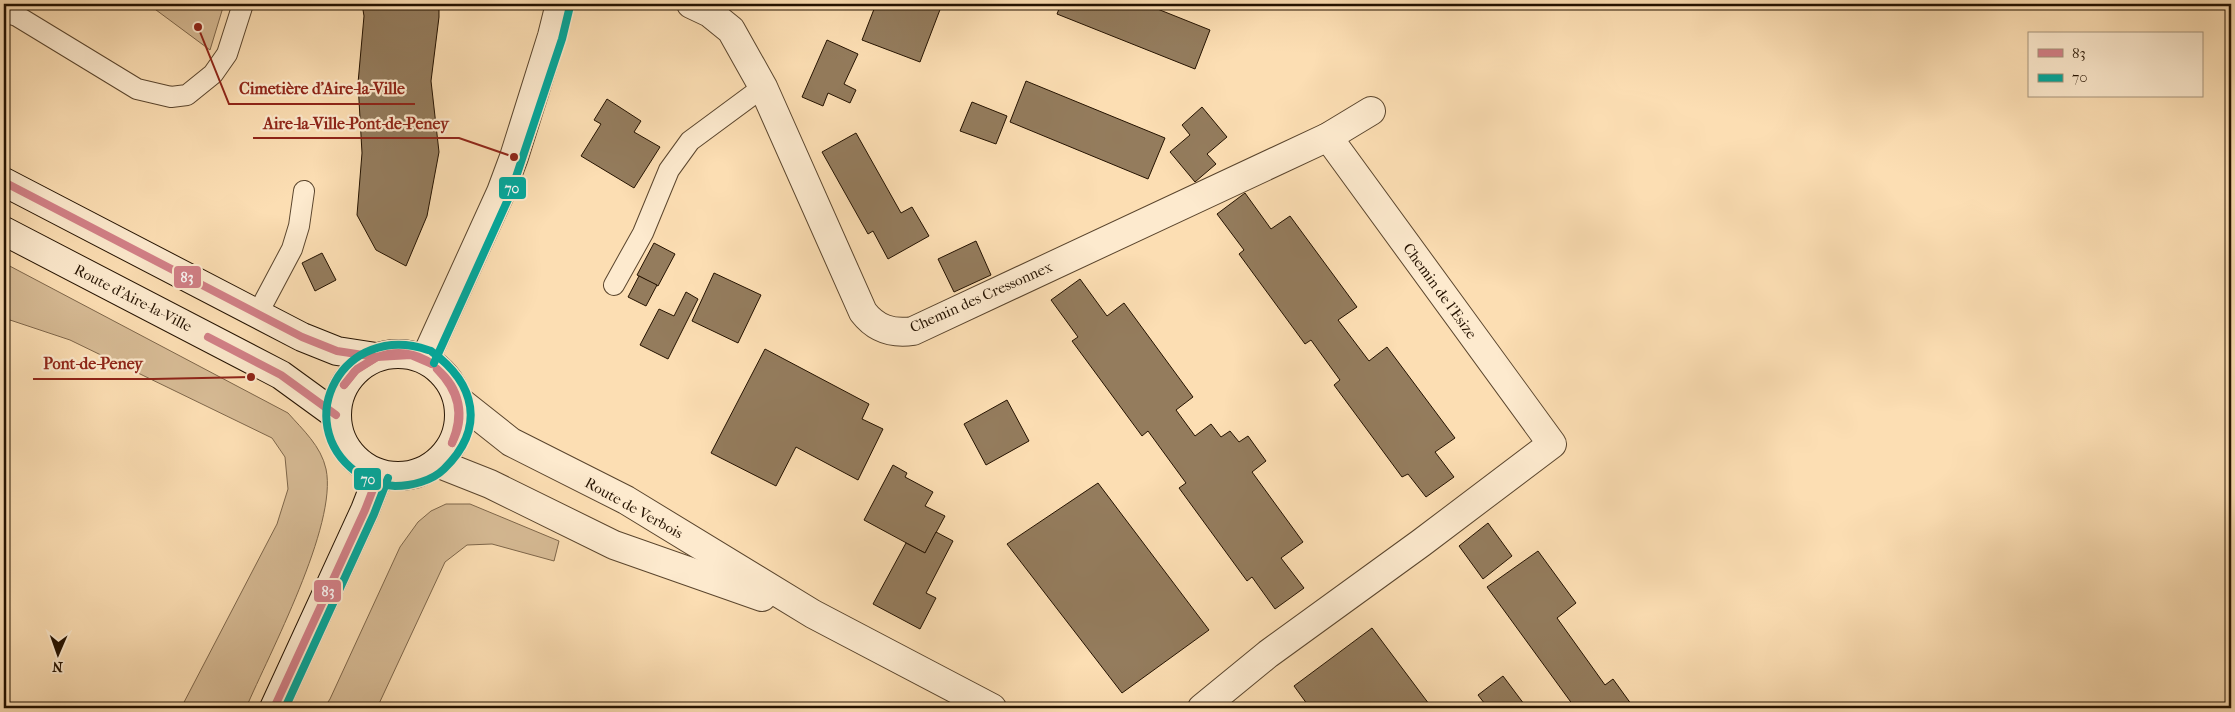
<svg xmlns="http://www.w3.org/2000/svg" width="2235" height="712" viewBox="0 0 2235 712" font-family="'IM FELL French Canon',serif">
	<style>
		.green { fill: #d7bb95; stroke: #7e664a }
		.building { fill: #947c5d; stroke: #241200 }
		.lines { fill: none; stroke-linecap: round; stroke-linejoin: round }
		.service-casing { stroke: #5a452d; stroke-width: 22 }
		.minor-casing { stroke: #5a452d; stroke-width: 30 }
		.tertiary-casing { stroke: #5a452d; stroke-width: 30 }
		.secondary-casing { stroke: #241200; stroke-width: 30 }
		.service { stroke: #fdeace; stroke-width: 20 }
		.minor { stroke: #fdeace; stroke-width: 28 }
		.tertiary { stroke: #fdeace; stroke-width: 28 }
		.secondary { stroke: #fdeace; stroke-width: 28 }
		.bus-1-casing { stroke: #fdeace; stroke-width: 11 }
		.bus-2-casing { stroke: #fdeace; stroke-width: 11 }
		.bus-1 { stroke: #d38088; stroke-width: 8 }
		.bus-2 { stroke: #02a89c; stroke-width: 8 }
		.labels { text-anchor: middle; stroke-width: 4.5; stroke-linejoin: round; paint-order: stroke }
		.street-label { font-size: 15px; fill: #241200; stroke: #fdeace }
		.leader { fill: none; stroke: #8f2418; stroke-width: 2 }
		.callout-dot { fill: #8f2418; stroke: #fdeace; stroke-width: 2 }
		.callout-label { font-size: 16px; text-anchor: middle; font-weight: bold; fill: #8f2418; stroke: #fdeace; stroke-width: 4.5; stroke-linejoin: round; paint-order: stroke }
		.line-badge { stroke: #fdeace; stroke-width: 2 }
		.badge-label { font-size: 14px; text-anchor: middle; font-weight: bold; fill: #fff }
	</style>
	<rect width="100%" height="100%" fill="#fcdeb3"/>
	<filter id="stains"><feTurbulence type="fractalNoise" baseFrequency=".004" numOctaves="4"/><feColorMatrix values="0 0 0 0 .2 0 0 0 0 .09 0 0 0 0 .02 0 0 0 .5 -.17"/></filter>
	<radialGradient id="worn" r=".72"><stop offset=".6" stop-color="#630" stop-opacity="0"/><stop offset="1" stop-color="#630" stop-opacity=".3"/></radialGradient>
	<!-- green -->
	<g class="green">
		<polygon points="148,4 224,4 210,50"/>
		<path d="M4,263L288,413C303,430 321,446 326,469C338,525 269,654 246,708H181L277,524L288,489L285,457L272,438L70,340L4,318Z"/>
		<polygon points="446,504 470,504 559,541 554,561 492,544 467,545 445,562 377,708 324,708 330,699 400,547 418,522 431,511"/>
	</g>
	<!-- building -->
	<g class="building">
		<polygon points="362,4 439,4 439,17 431,81 439,152 427,216 406,266 376,250 357,215 362,153 358,83 364,16"/>
		<polygon points="876,4 933,4 941,7 920,62 862,40"/>
		<polygon points="1061,4 1145,4 1210,30 1195,69 1057,14"/>
		<polygon points="827,40 858,54 844,84 856,90 850,103 828,93 823,106 802,97"/>
		<polygon points="1026,81 1165,138 1148,179 1010,122"/>
		<polygon points="607,99 641,121 634,132 660,147 634,188 581,156 601,124 594,120"/>
		<polygon points="972,102 1007,116 996,144 960,131"/>
		<polygon points="1202,107 1227,137 1207,154 1216,164 1195,182 1170,152 1190,135 1182,125"/>
		<polygon points="856,133 901,213 912,207 929,236 888,259 873,231 868,234 822,152"/>
		<polygon points="1245,193 1271,229 1290,216 1357,307 1338,320 1369,361 1387,347 1455,438 1435,452 1454,477 1426,497 1408,474 1402,477 1334,385 1340,380 1311,340 1305,344 1239,254 1244,250 1217,214"/>
		<polygon points="976,241 991,275 954,292 938,259"/>
		<polygon points="654,243 675,254 658,286 637,275"/>
		<polygon points="322,253 336,280 315,291 302,263"/>
		<polygon points="714,273 761,295 738,343 692,321"/>
		<polygon points="639,276 657,285 646,306 628,297"/>
		<polygon points="1080,279 1107,316 1124,303 1193,397 1176,410 1195,436 1211,424 1221,437 1230,431 1239,442 1248,436 1266,461 1252,472 1303,542 1281,558 1304,588 1275,609 1252,577 1247,581 1179,488 1186,483 1148,431 1142,436 1072,341 1078,337 1051,300"/>
		<polygon points="686,292 698,299 668,359 640,345 659,309 674,316"/>
		<polygon points="765,349 869,404 862,419 883,429 858,480 796,447 776,486 711,453"/>
		<polygon points="1007,400 1029,441 986,465 964,424"/>
		<polygon points="893,465 907,473 905,477 933,492 925,506 945,516 925,553 864,520"/>
		<polygon points="1098,483 1209,630 1122,693 1007,544"/>
		<polygon points="1488,523 1512,556 1483,579 1459,546"/>
		<polygon points="936,532 953,541 926,593 936,598 920,629 873,604 906,543 925,553"/>
		<polygon points="1538,551 1576,603 1557,618 1605,685 1613,679 1634,708 1568,708 1573,705 1487,587"/>
		<polygon points="1372,628 1432,708 1365,708 1363,705 1359,708 1310,708 1294,686"/>
		<polygon points="1503,676 1527,708 1488,708 1478,695"/>
	</g>
	<g class="lines">
		<!-- service casing -->
		<g class="service-casing">
			<g id="service">
				<polyline points="4,12 17,16 137,89 171,97 187,95 213,74 227,54 243,4"/>
				<polyline points="614,285 643,233 669,170 690,141 763,87"/>
				<polyline points="258,313 292,249 299,226 304,191"/>
			</g>
		</g>
		<!-- minor casing -->
		<g class="minor-casing">
			<g id="minor">
				<path d="M691,4L710,13L731,30L763,87L863,312C876,329 892,334 913,331L1328,137L1371,111"/>
				<polyline points="425,359 501,192 514,157 552,36 560,4"/>
				<polyline points="1202,708 1268,654 1421,543 1552,444 1328,137"/>
			</g>
		</g>
		<!-- tertiary casing -->
		<g class="tertiary-casing">
			<g id="tertiary">
				<polyline points="458,400 511,442 626,500 813,614 992,708"/>
				<polyline points="437,463 490,484 614,545 762,597"/>
			</g>
		</g>
		<!-- secondary casing -->
		<g class="secondary-casing">
			<g id="secondary">
				<polyline points="4,182 302,337 337,351 376,357"/>
				<polyline points="4,231 281,375 336,415"/>
				<circle cx="398" cy="415" r="61"/>
				<polyline points="274,708 365,510 379,474"/>
			</g>
		</g>
		<!-- service -->
		<use href="#service" class="service"/>
		<!-- minor -->
		<use href="#minor" class="minor"/>
		<!-- tertiary -->
		<use href="#tertiary" class="tertiary"/>
		<!-- secondary -->
		<use href="#secondary" class="secondary"/>
		<!-- bus-1 casing -->
		<g class="bus-1-casing">
			<g id="bus-1">
				<polyline points="4,182 302,337 337,351 376,357"/>
				<polyline points="208,337 281,375 336,415"/>
				<path d="M377,357C396,350 416,352 432,364"/>
				<polyline points="377,357 411,355 432,364"/>
				<path d="M437,369C460,388 466,417 452,443"/>
				<path d="M437,369C459,392 464,413 452,443"/>
				<polyline points="344,385 357,369 377,357"/>
				<polyline points="344,385 355,371 377,357"/>
				<polyline points="274,708 365,510 379,474"/>
			</g>
		</g>
		<!-- bus-2 casing -->
		<g class="bus-2-casing">
			<g id="bus-2">
				<path d="M428,350C343,321 290,422 356,472C367,480 381,485 395,486C411,486 432,481 444,469C486,428 476,384 431,351"/>
				<polyline points="434,363 510,195 562,39 570,6"/>
				<polyline points="285,708 374,514 388,478"/>
			</g>
		</g>
		<!-- bus-1 -->
		<use href="#bus-1" class="bus-1"/>
		<!-- bus-2 -->
		<use href="#bus-2" class="bus-2"/>
	</g>
	<g class="labels">
		<!-- street labels -->
		<g class="street-label">
			<text transform="translate(1440 291) rotate(54)" y="5">Chemin de l'Esize</text>
			<text transform="translate(981 297) rotate(-24)" y="5">Chemin des Cressonnex</text>
			<text transform="translate(133 298) rotate(27)" y="5">Route d'Aire-la-Ville</text>
			<text transform="translate(634 508) rotate(29)" y="5">Route de Verbois</text>
		</g>
	</g>
	<!-- callouts -->
	<path class="leader" d="M198 27L229 104H415M514 157L459 138H253M251 377L153 379H33"/>
	<g class="callout-dot">
		<circle cx="198" cy="27" r="5"/>
		<circle cx="514" cy="157" r="5"/>
		<circle cx="251" cy="377" r="5"/>
	</g>
	<g class="callout-label">
		<text x="322" y="94">Cimetière d'Aire-la-Ville</text>
		<text x="356" y="129">Aire-la-Ville-Pont-de-Peney</text>
		<text x="93" y="369">Pont-de-Peney</text>
	</g>
	<g class="line-badge">
		<rect x="498" y="176" width="29" height="24" rx="5" fill="#02a89c"/>
		<rect x="173" y="265" width="29" height="24" rx="5" fill="#d38088"/>
		<rect x="353" y="467" width="29" height="24" rx="5" fill="#02a89c"/>
		<rect x="313" y="579" width="29" height="24" rx="5" fill="#d38088"/>
	</g>
	<g class="badge-label">
		<text x="512" y="193">70</text>
		<text x="187" y="282">83</text>
		<text x="368" y="484">70</text>
		<text x="328" y="596">83</text>
	</g>
	<!-- margin -->
	<rect width="2235" height="712" fill="none" stroke="#fcdeb3" stroke-width="20"/>
	<rect x="5" y="5" width="2225" height="702" fill="none" stroke="#241200" stroke-width="2.5"/>
	<rect x="10" y="10" width="2215" height="692" fill="none" stroke="#241200"/>
	<!-- legend -->
	<rect x="2028" y="32" width="175" height="65" fill="#fdeace" stroke="#a6947c"/>
	<rect x="2038" y="49" width="25" height="8" fill="#d38088" stroke="#a6947c"/>
	<text x="2072" y="58" font-size="15" fill="#241200">83</text>
	<rect x="2038" y="74" width="25" height="8" fill="#02a89c" stroke="#a6947c"/>
	<text x="2072" y="82" font-size="15" fill="#241200">70</text>
	<!-- north arrow -->
	<g transform="translate(58 654) rotate(182)" stroke="#fdeace" stroke-width="4" paint-order="stroke">
	<path d="M0-4L9 19L0 12L-9 19Z" fill="#241200"/>
	<text y="-8" font-size="14" font-weight="bold" text-anchor="middle" fill="#241200">N</text>
	</g>
	<rect width="100%" height="100%" filter="url(#stains)"/>
	<rect width="100%" height="100%" fill="url(#worn)"/>
</svg>
